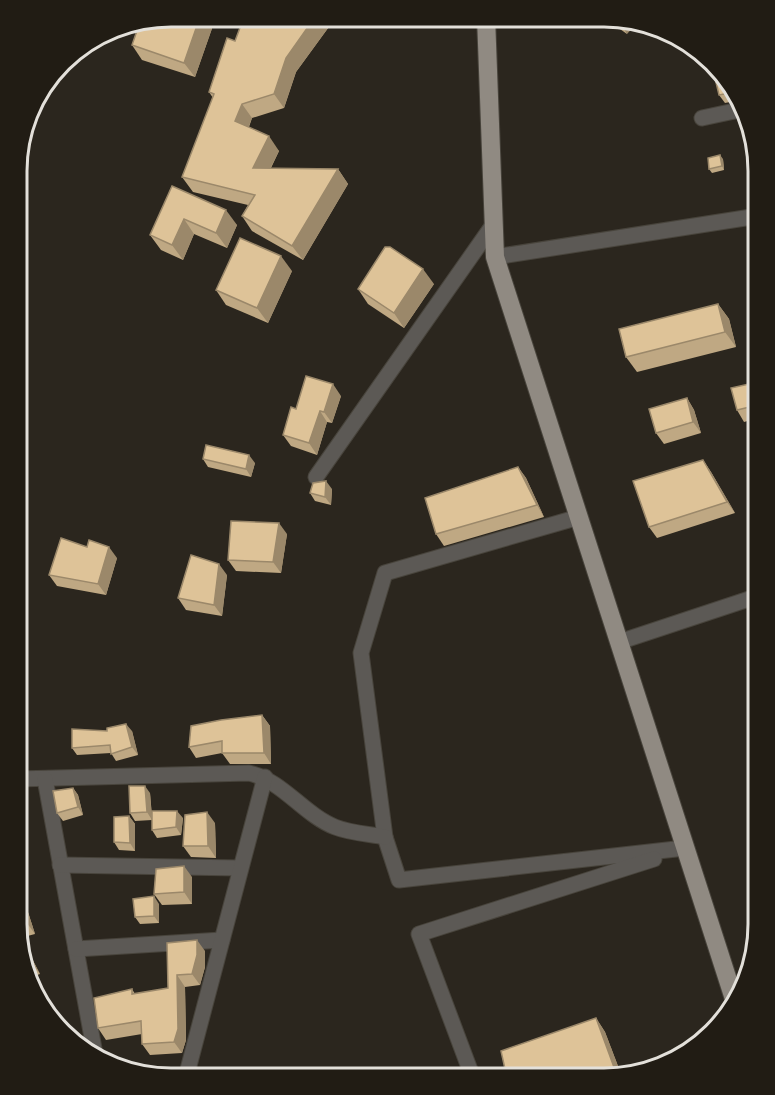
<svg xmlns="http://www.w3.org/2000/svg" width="775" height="1095" viewBox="0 0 775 1095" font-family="Raleway,sans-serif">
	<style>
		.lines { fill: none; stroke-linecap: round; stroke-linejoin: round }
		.minor-casing { stroke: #48443c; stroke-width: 17 }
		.major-casing { stroke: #48443c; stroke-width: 20 }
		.minor { stroke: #5c5955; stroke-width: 15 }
		.major { stroke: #908a82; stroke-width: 18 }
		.wall { fill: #bfa883 }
		.shaded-wall { fill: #9b886a }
		.building { fill: #dec398; stroke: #9b886a; stroke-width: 1.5 }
		.rim { fill: none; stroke: #e3e0da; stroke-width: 3 }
	</style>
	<rect width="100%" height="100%" fill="#2b261e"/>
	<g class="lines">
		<!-- minor casing -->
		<g class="minor-casing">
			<g id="minor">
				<polyline points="702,118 744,109"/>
				<polyline points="495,257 758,216"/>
				<polyline points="316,477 493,225"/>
				<polyline points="579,517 385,573 361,653 385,837 399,880 685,848"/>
				<polyline points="619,642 758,596"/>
				<path d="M17,779L249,773C283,781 303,814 335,827C350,833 369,834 385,837"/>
				<polyline points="45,779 95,1054"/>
				<polyline points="60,865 240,868"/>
				<polyline points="76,949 222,940"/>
				<polyline points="186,1077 265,777"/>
				<polyline points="473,1078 419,934 654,859"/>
			</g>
		</g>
		<!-- major casing -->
		<g class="major-casing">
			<polyline id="major" points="486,17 495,257 735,1002"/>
		</g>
		<!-- minor -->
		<use href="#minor" class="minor"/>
		<!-- major -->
		<use href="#major" class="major"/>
	</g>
	<!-- wall -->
	<g class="wall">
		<polygon points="171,16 216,17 195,77 142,60 132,45"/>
		<polygon points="244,17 326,17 331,24 296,72 284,108 252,118 249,127 279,151 271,168 338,169 348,184 303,260 252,231 242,216 248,205 193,192 182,177 213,98 209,92 235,41"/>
		<polygon points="607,18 624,18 627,34 610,22"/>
		<polygon points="718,73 732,90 735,101 725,103 719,95"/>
		<polygon points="723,159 724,170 712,173 709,169"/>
		<polygon points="172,186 237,225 227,248 194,234 183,260 161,250 150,235"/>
		<polygon points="292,271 268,323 226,305 216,290"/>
		<polygon points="434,284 404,328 368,304 358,289"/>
		<polygon points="718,304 729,319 736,347 637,372 626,357"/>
		<polygon points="758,382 758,418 744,422 737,410"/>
		<polygon points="341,396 332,423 327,422 317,455 291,446 283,435 296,409"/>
		<polygon points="687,398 694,410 701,433 664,444 656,433"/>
		<polygon points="203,459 255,463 251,477 208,467"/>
		<polygon points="703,460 711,472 735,513 657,538 649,527"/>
		<polygon points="518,467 526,478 544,517 444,546 436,534"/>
		<polygon points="332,489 331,505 315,501 310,493"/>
		<polygon points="287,534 281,573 236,571 228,560"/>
		<polygon points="117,558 106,595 57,586 49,575"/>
		<polygon points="227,575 222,616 186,610 178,598"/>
		<polygon points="262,715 270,726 271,764 230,764 222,753 196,758 189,747"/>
		<polygon points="107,731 132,731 138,755 116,761 111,753 77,755 72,748"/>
		<polygon points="73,788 78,795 83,815 63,821 57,813"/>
		<polygon points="150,793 152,816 183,818 181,835 157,838 152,830 152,820 135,821 130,813"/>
		<polygon points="17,795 27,825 17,826"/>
		<polygon points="129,816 135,824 135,851 119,850 114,842"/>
		<polygon points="215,823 216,858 191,857 183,846"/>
		<polygon points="192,877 192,904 162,905 154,894"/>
		<polygon points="17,879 18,881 35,934 20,938 16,924"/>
		<polygon points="159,904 159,923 140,924 135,917"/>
		<polygon points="167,943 205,951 205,967 200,985 185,987 186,1040 182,1053 150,1055 142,1044 142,1034 106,1040 98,1028 132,989 135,994 168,988"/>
		<polygon points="24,945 29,953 40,974 29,978 22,946"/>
		<polygon points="596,1018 605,1032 621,1074 604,1078"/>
	</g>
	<!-- shaded-wall -->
	<g class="shaded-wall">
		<polygon points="200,17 216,17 195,77 184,63"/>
		<polygon points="315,17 326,17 331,24 296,72 284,108 274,94 286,58"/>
		<polygon points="623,18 637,23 627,34 620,22"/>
		<polygon points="727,84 732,90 735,101 730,93"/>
		<polygon points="242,104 252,118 245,136 235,121"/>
		<polygon points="269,136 279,151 263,183 253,168"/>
		<polygon points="720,155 723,159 724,170 722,166"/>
		<polygon points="338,169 348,184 303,260 292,246"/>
		<polygon points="226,210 237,225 227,248 216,233"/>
		<polygon points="184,219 194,234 183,260 172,245"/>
		<polygon points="281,256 292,271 268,323 257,308"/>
		<polygon points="423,269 434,284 404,328 394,313"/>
		<polygon points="718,304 729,319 736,347 725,332"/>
		<polygon points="333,384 341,396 332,423 324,412"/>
		<polygon points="687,398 694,410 701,433 693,422"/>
		<polygon points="320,411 327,422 317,455 309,443"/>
		<polygon points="249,455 255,463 251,477 246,469"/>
		<polygon points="703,460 711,472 735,513 727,502"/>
		<polygon points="518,467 526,478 544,517 537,505"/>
		<polygon points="326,481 332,489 331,505 325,497"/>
		<polygon points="279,523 287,534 281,573 273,562"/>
		<polygon points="109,547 117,558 106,595 98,584"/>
		<polygon points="219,564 227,575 222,616 214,605"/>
		<polygon points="262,715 270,726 271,764 264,753"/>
		<polygon points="126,724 132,731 138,755 132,747"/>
		<polygon points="145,786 150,793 152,820 147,812"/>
		<polygon points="73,788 78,795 83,815 78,807"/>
		<polygon points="17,795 27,825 19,813 17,807"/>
		<polygon points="177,811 183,818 181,835 176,827"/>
		<polygon points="207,812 215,823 216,858 208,846"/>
		<polygon points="129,816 135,824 135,851 130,843"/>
		<polygon points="184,866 192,877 192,904 184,892"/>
		<polygon points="17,879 18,881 35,934 24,919 17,894"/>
		<polygon points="154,896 159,904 159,923 154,916"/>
		<polygon points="197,940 205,951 205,967 200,985 192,974"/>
		<polygon points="24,945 29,953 40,974 35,967"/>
		<polygon points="177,975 185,987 186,1040 182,1053 174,1042"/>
		<polygon points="596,1018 605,1032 621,1074 619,1075 615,1070"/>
	</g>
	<!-- building -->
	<g class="building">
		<polygon points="171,16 200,17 184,63 132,45 140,22"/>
		<polygon points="244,17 315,17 286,58 274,94 242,104 235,121 269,136 253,168 338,169 292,246 242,216 255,195 182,177 214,94 209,92 227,38 235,41"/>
		<polygon points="613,18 623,18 620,22"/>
		<polygon points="718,73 727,84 730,93 719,95 714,74"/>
		<polygon points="720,155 722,166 709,169 708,158"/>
		<polygon points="172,186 226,210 216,233 184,219 172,245 150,235"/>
		<polygon points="240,238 281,256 257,308 216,290"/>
		<polygon points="385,247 390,247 423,269 394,313 358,289"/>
		<polygon points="718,304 725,332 626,357 619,329"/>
		<polygon points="758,305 758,349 750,307"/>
		<polygon points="306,376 333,384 324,412 320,411 309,443 283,435 291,407 296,409"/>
		<polygon points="758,382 758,405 737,410 731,388"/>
		<polygon points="687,398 693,422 656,433 649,409"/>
		<polygon points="206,445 249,455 246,469 203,459"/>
		<polygon points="703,460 727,502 649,527 633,481"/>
		<polygon points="518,467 537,505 436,534 425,498"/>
		<polygon points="326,481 325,497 310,493 313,483"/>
		<polygon points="231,521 279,523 273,562 228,560"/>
		<polygon points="61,538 87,547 89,540 109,547 98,584 49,575"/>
		<polygon points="191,555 219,564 214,605 178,598"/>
		<polygon points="262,715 264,753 222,753 222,741 189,747 191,726 221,720"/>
		<polygon points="126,724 132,747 111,754 110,745 72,748 72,729 107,731 107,728"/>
		<polygon points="129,786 145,786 147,812 130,813"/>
		<polygon points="73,788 78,807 57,813 53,791"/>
		<polygon points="152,811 177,811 176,827 152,830"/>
		<polygon points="207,812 208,846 183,846 185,815"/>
		<polygon points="129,816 130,843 114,842 114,817"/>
		<polygon points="184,866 184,892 154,894 156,869"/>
		<polygon points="756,881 758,881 758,891"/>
		<polygon points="17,894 24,919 17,921"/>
		<polygon points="154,896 154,916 135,917 133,899"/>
		<polygon points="197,940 197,955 192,974 177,975 178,1029 174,1042 142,1044 141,1021 98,1028 94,998 132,989 132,994 168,988 167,943"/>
		<polygon points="24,945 35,967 27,969 22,946"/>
		<polygon points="596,1018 615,1070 612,1071 613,1076 604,1078 507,1078 501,1051"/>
	</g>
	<!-- crop -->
	<path d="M0 0H775V1095H0ZM171 27H604A144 144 0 0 1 748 171V924A144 144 0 0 1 604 1068H171A144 144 0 0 1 27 924V171A144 144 0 0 1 171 27Z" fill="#211c14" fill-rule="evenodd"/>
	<path class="rim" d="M171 27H604A144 144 0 0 1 748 171V924A144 144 0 0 1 604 1068H171A144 144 0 0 1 27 924V171A144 144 0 0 1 171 27Z"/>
</svg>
